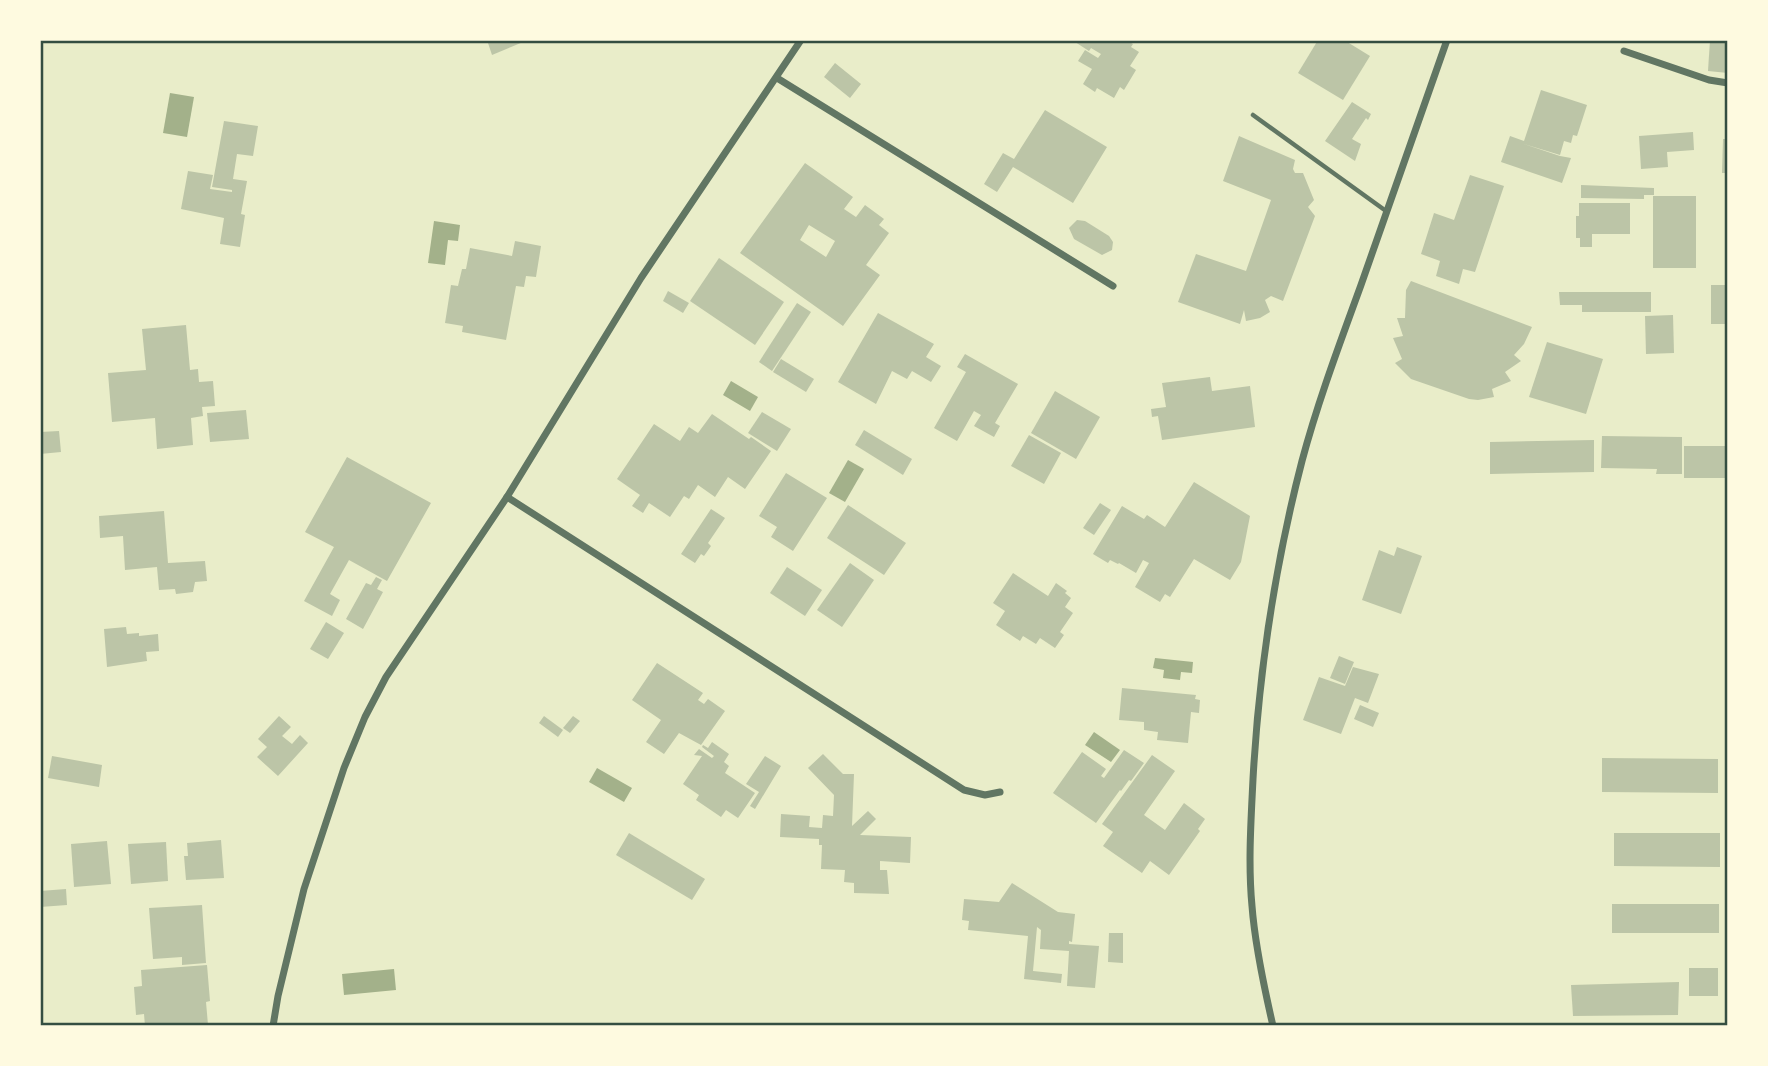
<svg xmlns="http://www.w3.org/2000/svg" width="1768" height="1066" viewBox="0 0 1768 1066" font-family="'Times New Roman',serif">
	<style>
		.water { fill: #a3b18a }
		.building { fill: #bcc5a7; fill-rule: evenodd }
		.lines { fill: none; stroke-linecap: round; stroke-linejoin: round }
		.service { stroke: #617663; stroke-width: 4.5 }
		.minor { stroke: #617663; stroke-width: 7 }
		.neatline { fill: none; stroke: #344e41; stroke-width: 2.5 }
	</style>
	<rect width="100%" height="100%" fill="#e9edc9"/>
	<!-- water -->
	<g class="water">
		<polygon points="170,93 194,97 187,137 163,133"/>
		<polygon points="434,221 460,225 458,241 448,240 445,265 428,263"/>
		<polygon points="731,381 758,397 750,411 723,395"/>
		<polygon points="848,460 864,469 845,502 829,493"/>
		<polygon points="1155,658 1193,662 1192,673 1181,672 1180,680 1163,678 1164,670 1153,668"/>
		<polygon points="1094,732 1120,750 1111,762 1085,745"/>
		<polygon points="597,768 632,788 624,802 589,782"/>
		<polygon points="394,969 396,990 344,995 342,974"/>
	</g>
	<!-- building -->
	<g class="building">
		<polygon points="487,40 528,40 492,55"/>
		<polygon points="1072,40 1126,40 1133,44 1131,47 1139,52 1130,66 1136,70 1124,90 1120,87 1114,98 1097,88 1095,92 1083,84 1092,69 1078,61 1085,50 1098,58 1101,54 1091,48 1089,51"/>
		<polygon points="1318,40 1344,40 1370,56 1343,100 1298,73"/>
		<polygon points="1710,40 1728,40 1728,73 1708,71"/>
		<polygon points="835,63 861,84 850,98 824,77"/>
		<polygon points="1541,90 1587,105 1577,136 1573,135 1571,143 1564,141 1560,155 1524,144 1560,156 1571,158 1562,183 1501,162 1510,136 1524,141"/>
		<polygon points="1352,102 1371,114 1368,120 1366,118 1352,139 1361,144 1355,161 1325,141"/>
		<polygon points="1045,110 1107,147 1073,203 1013,167 997,192 984,184 1003,153 1014,159"/>
		<polygon points="224,121 258,126 253,156 237,154 233,179 247,181 241,214 245,215 240,247 220,244 224,218 181,209 188,171 213,175 210,189 232,192 232,190 212,187"/>
		<polygon points="1693,132 1694,150 1667,152 1668,167 1641,169 1639,136"/>
		<polygon points="1239,136 1295,160 1293,169 1295,173 1303,173 1314,200 1308,207 1315,216 1283,301 1271,296 1265,300 1270,312 1260,318 1246,321 1244,310 1240,324 1178,302 1196,254 1246,271 1271,200 1223,181"/>
		<polygon points="1723,139 1728,139 1728,173 1722,173"/>
		<path d="M805,163L853,197L844,209L856,217L865,205L884,219L879,225L889,233L866,265L880,275L843,326L740,253ZM809,225L835,241L826,257L800,240Z"/>
		<polygon points="1470,175 1504,186 1475,272 1463,269 1459,284 1436,276 1440,261 1421,254 1434,213 1454,220"/>
		<polygon points="1581,185 1654,188 1654,195 1644,195 1644,199 1581,198"/>
		<rect x="1653" y="196" width="43" height="72"/>
		<polygon points="1579,203 1630,203 1630,234 1592,234 1592,247 1580,247 1580,238 1576,238 1576,216 1579,216"/>
		<polygon points="1077,220 1085,221 1109,236 1113,242 1112,250 1102,255 1074,239 1069,228"/>
		<polygon points="515,241 541,246 536,277 526,276 524,287 516,286 506,340 462,332 463,326 445,323 451,285 458,286 462,269 466,269 470,248 512,256"/>
		<polygon points="719,258 784,302 755,345 690,301"/>
		<polygon points="1411,281 1532,327 1524,344 1514,355 1521,361 1505,372 1511,381 1492,389 1494,397 1478,400 1469,399 1411,379 1395,363 1402,359 1393,338 1403,336 1397,318 1405,318 1406,290"/>
		<rect x="1711" y="285" width="17" height="39"/>
		<polygon points="668,291 689,303 683,313 663,301"/>
		<polygon points="1559,292 1651,292 1651,312 1582,312 1582,305 1560,305"/>
		<polygon points="797,303 811,312 772,371 759,362"/>
		<polygon points="878,313 934,344 926,357 941,366 931,382 912,371 907,379 892,371 876,404 838,382"/>
		<polygon points="1673,315 1674,353 1646,354 1645,316"/>
		<polygon points="186,325 190,370 198,369 199,382 213,381 215,406 202,407 203,416 191,418 193,445 157,449 155,418 112,422 108,373 146,370 142,329"/>
		<polygon points="1547,342 1603,359 1586,414 1529,397"/>
		<polygon points="965,354 1018,384 995,423 1000,426 994,437 974,426 981,415 974,411 957,441 934,428 966,372 957,367"/>
		<polygon points="781,359 814,379 806,392 773,372"/>
		<polygon points="1210,377 1212,391 1250,386 1255,427 1162,440 1158,416 1152,417 1151,409 1166,407 1162,383"/>
		<polygon points="1055,391 1100,417 1076,459 1031,433"/>
		<polygon points="246,410 249,439 210,442 207,413"/>
		<polygon points="762,412 791,429 777,451 748,433"/>
		<polygon points="712,414 749,439 751,437 771,451 745,489 728,477 715,497 698,485 689,499 684,496 670,517 649,503 643,513 632,506 640,495 617,479 654,424 680,441 689,427 698,433"/>
		<polygon points="864,430 912,459 903,475 855,445"/>
		<polygon points="59,431 61,452 40,454 40,432"/>
		<polygon points="1029,435 1061,453 1044,484 1011,466"/>
		<polygon points="1602,436 1682,437 1682,474 1656,474 1657,469 1601,468"/>
		<polygon points="1594,440 1594,472 1490,474 1490,442"/>
		<rect x="1684" y="446" width="44" height="32"/>
		<polygon points="347,457 431,503 387,581 349,560 330,594 340,600 332,616 304,601 334,547 305,532"/>
		<polygon points="786,473 827,498 793,551 771,537 777,527 759,516"/>
		<polygon points="1194,482 1250,516 1241,562 1230,580 1194,559 1170,597 1165,594 1160,602 1135,587 1149,563 1143,560 1136,573 1119,563 1118,564 1110,560 1108,563 1093,554 1122,506 1144,519 1147,515 1165,527"/>
		<polygon points="1100,503 1111,510 1094,535 1083,528"/>
		<polygon points="848,505 906,543 884,575 827,538"/>
		<polygon points="711,509 725,518 708,543 711,546 704,556 701,554 695,563 681,554"/>
		<polygon points="164,511 168,563 205,561 207,581 195,582 193,592 176,594 175,589 159,590 157,567 125,570 123,536 100,538 99,516"/>
		<polygon points="1397,547 1422,556 1401,614 1362,600 1379,550 1394,556"/>
		<polygon points="850,563 874,580 842,627 817,610"/>
		<polygon points="787,567 822,590 805,616 770,593"/>
		<polygon points="1013,573 1048,596 1056,583 1067,591 1065,593 1071,598 1065,607 1073,613 1060,632 1064,635 1055,648 1040,638 1036,644 1023,636 1020,641 996,625 1005,611 993,603"/>
		<polygon points="376,577 382,580 377,589 383,592 363,629 346,619 366,583 371,585"/>
		<polygon points="326,622 344,633 328,659 310,649"/>
		<polygon points="126,627 127,634 139,633 139,636 158,634 159,651 146,652 147,661 107,667 104,629"/>
		<polygon points="1339,656 1354,662 1345,684 1330,678"/>
		<polygon points="657,663 703,693 698,700 704,704 708,699 725,711 701,745 679,733 664,754 646,742 661,720 632,700"/>
		<polygon points="1353,667 1379,674 1368,703 1355,698 1341,734 1303,720 1319,677 1345,686"/>
		<polygon points="1122,688 1196,695 1195,699 1200,700 1199,713 1191,712 1188,743 1157,740 1158,732 1144,730 1144,722 1119,720"/>
		<polygon points="1360,705 1379,713 1373,727 1354,719"/>
		<polygon points="279,716 291,727 282,736 292,744 300,735 308,743 278,776 257,757 267,747 258,739"/>
		<polygon points="544,716 563,730 558,737 539,723"/>
		<polygon points="573,716 580,721 570,733 563,728"/>
		<polygon points="712,742 729,754 724,762 729,766 725,773 755,793 738,818 726,810 721,817 696,800 699,795 683,784 702,756 694,755 699,749 712,758 714,756 702,747 703,745 708,748"/>
		<polygon points="1124,750 1144,763 1131,781 1129,780 1121,791 1120,790 1096,823 1053,793 1082,752 1106,769 1101,776 1104,778"/>
		<polygon points="823,754 843,774 854,774 852,826 868,811 876,819 860,835 911,837 910,863 880,861 880,870 887,870 889,894 854,893 854,883 844,882 845,870 821,869 822,845 819,845 819,839 780,837 781,814 810,816 809,827 822,828 823,815 833,816 834,795 808,768"/>
		<polygon points="1152,755 1175,771 1144,815 1165,830 1184,803 1205,819 1198,829 1200,831 1169,875 1150,861 1142,873 1103,846 1113,832 1102,824"/>
		<polygon points="52,756 102,765 99,787 48,778"/>
		<polygon points="765,756 781,766 755,809 750,806 759,792 746,784"/>
		<polygon points="1602,758 1718,759 1718,793 1602,792"/>
		<polygon points="629,833 705,879 692,900 616,855"/>
		<polygon points="1614,833 1720,833 1720,867 1614,866"/>
		<polygon points="221,840 224,878 186,880 184,856 188,856 187,843"/>
		<polygon points="107,841 111,884 74,887 71,844"/>
		<polygon points="166,842 168,881 131,884 128,844"/>
		<polygon points="1012,883 1058,912 1075,914 1072,942 1069,941 1069,944 1099,946 1095,988 1067,986 1069,951 1040,949 1041,930 1037,927 1033,971 1062,974 1061,983 1024,979 1028,936 968,930 969,921 962,920 964,899 999,902"/>
		<polygon points="66,889 67,905 40,907 40,891"/>
		<rect x="1612" y="904" width="107" height="29"/>
		<polygon points="202,905 206,963 182,965 182,957 153,959 149,908"/>
		<polygon points="1109,933 1123,933 1123,963 1108,962"/>
		<polygon points="207,965 210,1001 206,1002 208,1025 145,1026 144,1014 136,1015 134,987 142,986 141,970"/>
		<rect x="1689" y="968" width="29" height="28"/>
		<polygon points="1679,982 1678,1015 1573,1016 1571,985"/>
	</g>
	<g class="lines">
		<!-- service -->
		<polyline class="service" points="1253,115 1386,211"/>
		<!-- minor -->
		<g class="minor">
			<polyline points="1624,51 1709,80 1728,83"/>
			<polyline points="777,78 1113,286"/>
			<polyline points="507,497 964,790 985,795 1000,792"/>
			<polyline points="273,1026 278,996 304,889 344,768 365,717 386,677 507,497 641,278 801,40"/>
			<path d="M1273,1026C1264,987 1255,946 1252,906C1248,864 1251,821 1253,779C1259,671 1275,565 1302,461C1318,401 1340,343 1361,285C1390,203 1418,122 1447,40"/>
		</g>
	</g>
	<!-- border -->
	<rect width="1768" height="1066" fill="none" stroke="#fefae0" stroke-width="84"/>
	<rect x="42" y="42" width="1684" height="982" class="neatline"/>
</svg>
